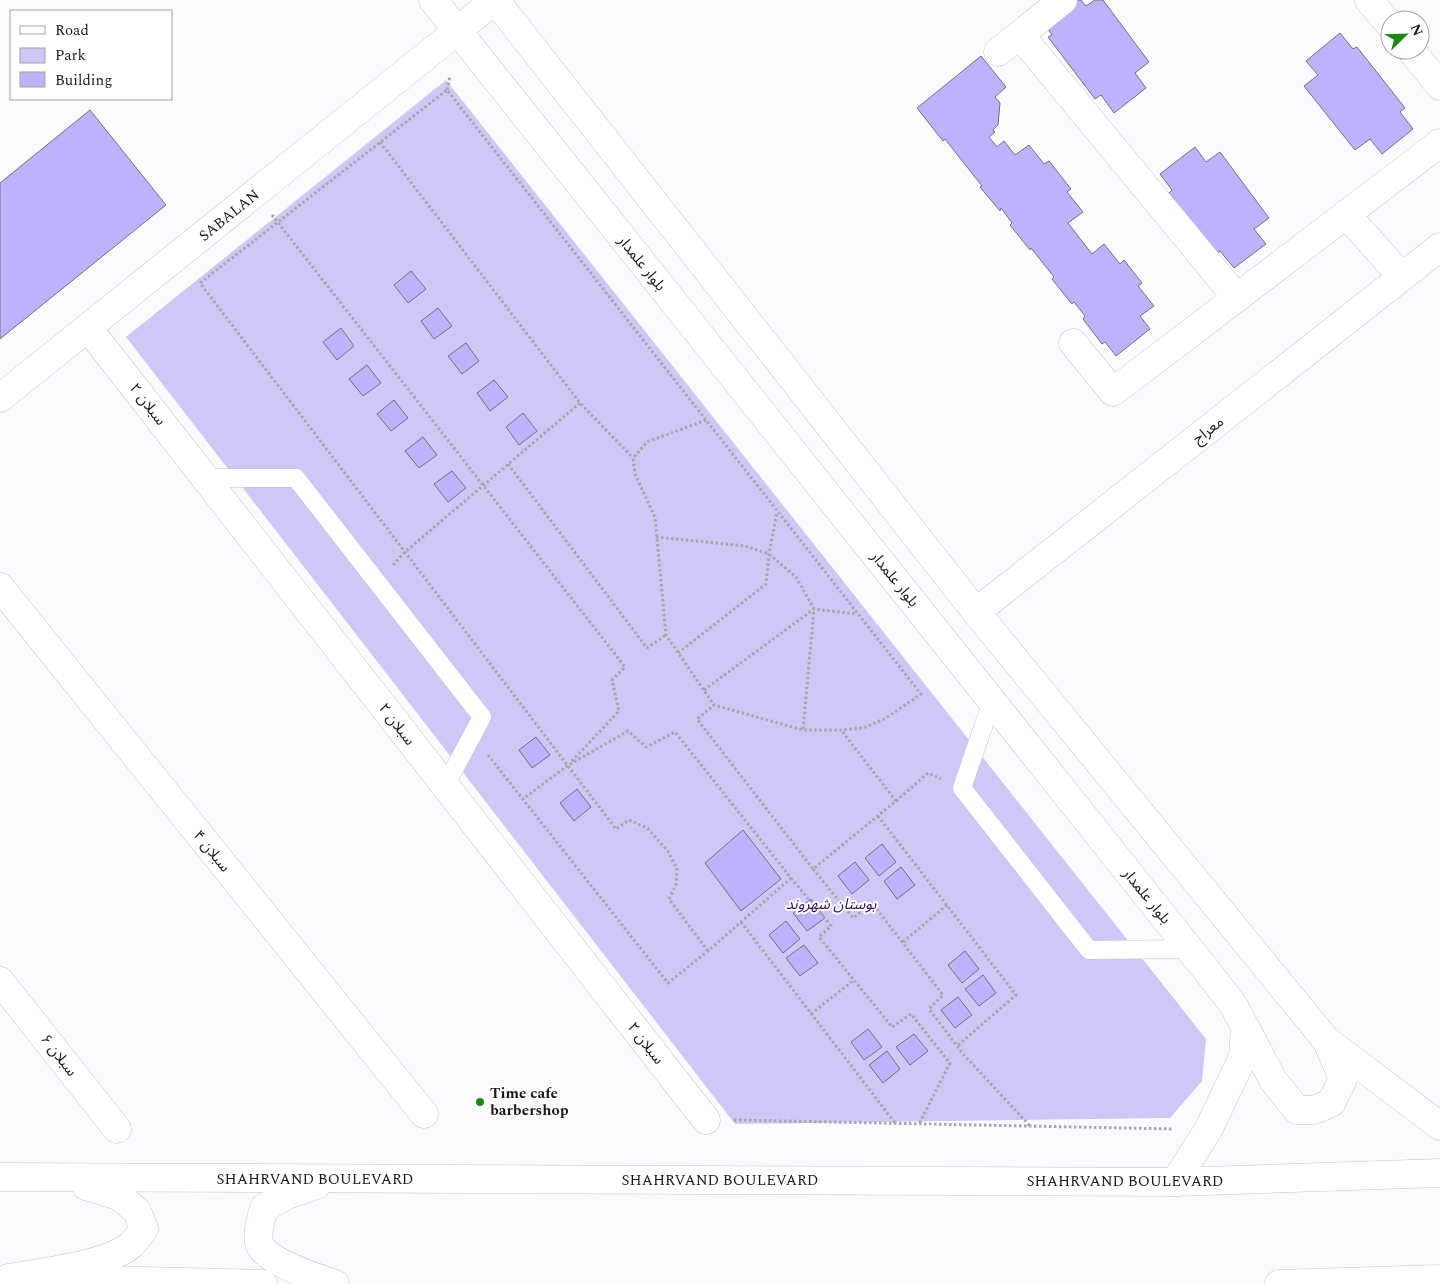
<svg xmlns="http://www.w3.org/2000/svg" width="1440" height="1284" viewBox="0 0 1440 1284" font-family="Spectral,'Noto Sans Arabic',serif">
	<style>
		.green { fill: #cfc8f7 }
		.building { fill: #bfb2fc; stroke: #73717b }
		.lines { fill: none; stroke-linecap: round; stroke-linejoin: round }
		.service-casing { stroke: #c5c4ce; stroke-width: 19 }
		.minor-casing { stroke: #c5c4ce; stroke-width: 29 }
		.tertiary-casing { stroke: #c5c4ce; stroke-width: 29 }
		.secondary-casing { stroke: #c5c4ce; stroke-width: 29 }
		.path { stroke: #a8a7aa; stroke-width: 3; stroke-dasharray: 2.5 2.5; stroke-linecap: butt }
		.service { stroke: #fff; stroke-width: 18 }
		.minor { stroke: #fff; stroke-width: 28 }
		.tertiary { stroke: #fff; stroke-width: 28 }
		.secondary { stroke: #fff; stroke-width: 28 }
		.poi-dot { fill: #198b10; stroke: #fff; stroke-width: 2 }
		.labels { text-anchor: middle; stroke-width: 4; stroke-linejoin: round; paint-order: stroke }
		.street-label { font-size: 15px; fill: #1a191d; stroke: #fff }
		.park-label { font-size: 15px; font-style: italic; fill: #321568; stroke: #fff }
		.poi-label { font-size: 15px; font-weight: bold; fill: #1a191d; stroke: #fff; text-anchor: start }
	</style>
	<rect width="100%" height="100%" fill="#fbfbfd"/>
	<!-- green -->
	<polygon class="green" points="446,80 1206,1039 1202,1081 1170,1118 735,1124 126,337"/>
	<!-- building -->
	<g class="building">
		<polygon points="1064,0 1081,0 1086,6 1095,0 1103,0 1149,62 1135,73 1146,88 1114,113 1101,95 1095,99 1048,37 1052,35 1040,18"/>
		<polygon points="1340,33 1353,49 1357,47 1405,108 1400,112 1413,129 1382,154 1370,139 1355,150 1304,86 1318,75 1306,61"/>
		<polygon points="981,56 1006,87 995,97 1000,103 998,125 993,130 995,132 989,137 997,147 1004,141 1015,155 1029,145 1044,164 1049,161 1071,189 1067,192 1083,212 1068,223 1092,254 1104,244 1120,264 1124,260 1142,283 1138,286 1154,306 1140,316 1150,329 1116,356 1105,342 1102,344 1083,319 1085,316 1074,302 1072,304 1052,279 1054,277 1031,248 1030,250 1010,225 1012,223 1001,208 1000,211 980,187 982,186 945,139 943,141 917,108"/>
		<polygon points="90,110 166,205 0,339 0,183"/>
		<polygon points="1195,147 1206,162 1220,152 1269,218 1254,229 1266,244 1234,268 1220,251 1215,255 1169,193 1172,190 1160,174"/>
		<polygon points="411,271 426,289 408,303 394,285"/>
		<polygon points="438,308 452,326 434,339 421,321"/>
		<polygon points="341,328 354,346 337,360 323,342"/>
		<polygon points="466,343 479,361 462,374 448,356"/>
		<polygon points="367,365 381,383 363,396 349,379"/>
		<polygon points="494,380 508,397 490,411 477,393"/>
		<polygon points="394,400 408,418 391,431 377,414"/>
		<polygon points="523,413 537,431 519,445 506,427"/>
		<polygon points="423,437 437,455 419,468 405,451"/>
		<polygon points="452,471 466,488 448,502 434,484"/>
		<polygon points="536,737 550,755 532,768 519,750"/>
		<polygon points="577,789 591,807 574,821 560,803"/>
		<polygon points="743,830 781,879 741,911 705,863"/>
		<polygon points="882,844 896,862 879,876 865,858"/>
		<polygon points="855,862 869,880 852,894 838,876"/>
		<polygon points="901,867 915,885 897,899 884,881"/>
		<polygon points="811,899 825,918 807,931 793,913"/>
		<polygon points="786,921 800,939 783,953 769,935"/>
		<polygon points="804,945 818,963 800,976 786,958"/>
		<polygon points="965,951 979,969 962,983 948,965"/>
		<polygon points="983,975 996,993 979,1006 965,989"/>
		<polygon points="958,997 972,1015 955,1028 941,1010"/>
		<polygon points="868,1029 882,1047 864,1060 851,1042"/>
		<polygon points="914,1034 928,1051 910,1065 896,1047"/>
		<polygon points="887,1051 900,1069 883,1083 869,1065"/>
	</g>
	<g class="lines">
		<!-- service casing -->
		<g class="service-casing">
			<g id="service">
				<polyline points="206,478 296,478 482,717 445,786"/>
				<polyline points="992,701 962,788 1089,950 1189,949"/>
			</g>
		</g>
		<!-- minor casing -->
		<g class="minor-casing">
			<g id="minor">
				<polyline points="1369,0 1390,25"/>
				<polyline points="1020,35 1237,298"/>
				<polyline points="1411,50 1440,86"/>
				<polyline points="998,52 1063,0"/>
				<polyline points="1346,214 1402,277"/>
				<polyline points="88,328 706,1120"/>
				<polyline points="1073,343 1113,392 1440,143"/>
				<polyline points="0,587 424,1114"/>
				<polyline points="976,612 1440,247"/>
				<polyline points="0,981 117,1129"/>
			</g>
		</g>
		<!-- tertiary casing -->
		<g class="tertiary-casing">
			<polyline id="tertiary" points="0,398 457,31"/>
		</g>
		<!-- secondary casing -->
		<g class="secondary-casing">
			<g id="secondary">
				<polyline points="433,0 1211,976 1234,1006 1245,1027 1243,1057 1208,1130 1175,1182"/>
				<polyline points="495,0 976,612 1326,1040 1440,1126"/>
				<polyline points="457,31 495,0"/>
				<polyline points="1245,1027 1273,1080 1297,1110 1314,1110 1331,1103 1343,1079 1327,1041"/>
				<polyline points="0,1177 1175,1182 1440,1173"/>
				<path d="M316,1185L287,1195L264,1208C261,1219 255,1237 261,1247C272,1264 315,1277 335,1284"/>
				<path d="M8,1278C42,1272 107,1266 132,1244C136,1239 140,1234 144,1229L137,1211L119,1196L86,1186"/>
				<polyline points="61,1279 263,1284"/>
				<polyline points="1279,1284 1440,1279"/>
			</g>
		</g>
		<!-- path -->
		<g class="path">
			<polyline points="447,90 450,76"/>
			<polyline points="380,142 580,403 633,458"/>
			<polyline points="272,215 625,667 612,680 619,711 571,762"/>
			<polyline points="706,420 647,442 633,458 635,474 655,517 666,635 714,705"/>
			<polyline points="508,464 647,648 666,635"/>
			<polyline points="656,537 745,546 769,554 796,577 814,609 803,730"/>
			<polyline points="393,565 405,552 580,403"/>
			<polyline points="678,653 766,584 769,554 777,512"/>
			<polyline points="704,690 814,609 856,614"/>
			<polyline points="488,755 668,983 708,951 791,878 675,732 646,747 628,731 567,766 523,799"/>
			<polyline points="896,801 928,773 941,779"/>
			<polyline points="878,816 1016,995 957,1046"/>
			<polyline points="813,869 853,918 872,903 943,995 929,1009 964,1055 1030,1126"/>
			<polyline points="791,878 831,926 819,937 892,1027 911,1014 950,1063 919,1124"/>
			<polyline points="741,922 895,1123"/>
			<polyline points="903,942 947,905"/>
			<polyline points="708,951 669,899 676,885 677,868 667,850 647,828 629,820 616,829 200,283 447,90 921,694 886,718 863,728 841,730 803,730 714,705 697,719 813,869 896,801 841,730"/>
			<polyline points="811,1014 854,980"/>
			<polyline points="734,1120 1173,1129"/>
		</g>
		<!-- service -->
		<use href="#service" class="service"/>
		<!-- minor -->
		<use href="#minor" class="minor"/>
		<!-- tertiary -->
		<use href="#tertiary" class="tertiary"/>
		<!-- secondary -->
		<use href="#secondary" class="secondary"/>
	</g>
	<!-- markers -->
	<circle class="poi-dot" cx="480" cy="1102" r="5"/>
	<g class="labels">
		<!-- street labels -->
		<g class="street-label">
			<text transform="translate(229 215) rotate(-39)" y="5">SABALAN</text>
			<text transform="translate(642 263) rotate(51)" y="5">بلوار علمدار</text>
			<text transform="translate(148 404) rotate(52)" y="5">سبلان ۲</text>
			<text transform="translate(1208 430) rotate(-38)" y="5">معراج</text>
			<text transform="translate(895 579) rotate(51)" y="5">بلوار علمدار</text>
			<text transform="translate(397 724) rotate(52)" y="5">سبلان ۲</text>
			<text transform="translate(212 851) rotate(51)" y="5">سبلان ۴</text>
			<text transform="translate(1147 896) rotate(51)" y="5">بلوار علمدار</text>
			<text transform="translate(646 1043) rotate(52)" y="5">سبلان ۲</text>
			<text transform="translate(59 1055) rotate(52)" y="5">سبلان ۶</text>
			<text x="315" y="1184">SHAHRVAND BOULEVARD</text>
			<text x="720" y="1185">SHAHRVAND BOULEVARD</text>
			<text x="1125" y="1186">SHAHRVAND BOULEVARD</text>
		</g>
		<!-- park labels -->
		<g class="park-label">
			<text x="831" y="909">بوستان شهروند</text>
		</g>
		<!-- poi labels -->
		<g class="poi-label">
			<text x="490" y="1098">Time cafe<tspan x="490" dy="17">barbershop</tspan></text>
		</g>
	</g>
	<!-- legend -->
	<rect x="10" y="10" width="162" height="90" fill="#ffffff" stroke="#a3a3a5"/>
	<rect x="20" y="26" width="25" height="8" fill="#ffffff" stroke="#a3a3a5"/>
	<text x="55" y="35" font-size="15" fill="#1a191d">Road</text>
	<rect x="20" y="48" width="25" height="15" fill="#cfc8f7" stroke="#a3a3a5"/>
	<text x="55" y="60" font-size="15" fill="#1a191d">Park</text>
	<rect x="20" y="72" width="25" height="15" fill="#bfb2fc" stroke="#a3a3a5"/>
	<text x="55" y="85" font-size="15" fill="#1a191d">Building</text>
	<!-- north arrow -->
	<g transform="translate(1405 35) rotate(67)"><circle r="24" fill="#ffffff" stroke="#a3a3a5"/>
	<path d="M0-4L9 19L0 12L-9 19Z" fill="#198b10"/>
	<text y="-8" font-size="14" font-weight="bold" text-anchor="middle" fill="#1a191d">N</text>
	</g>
</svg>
